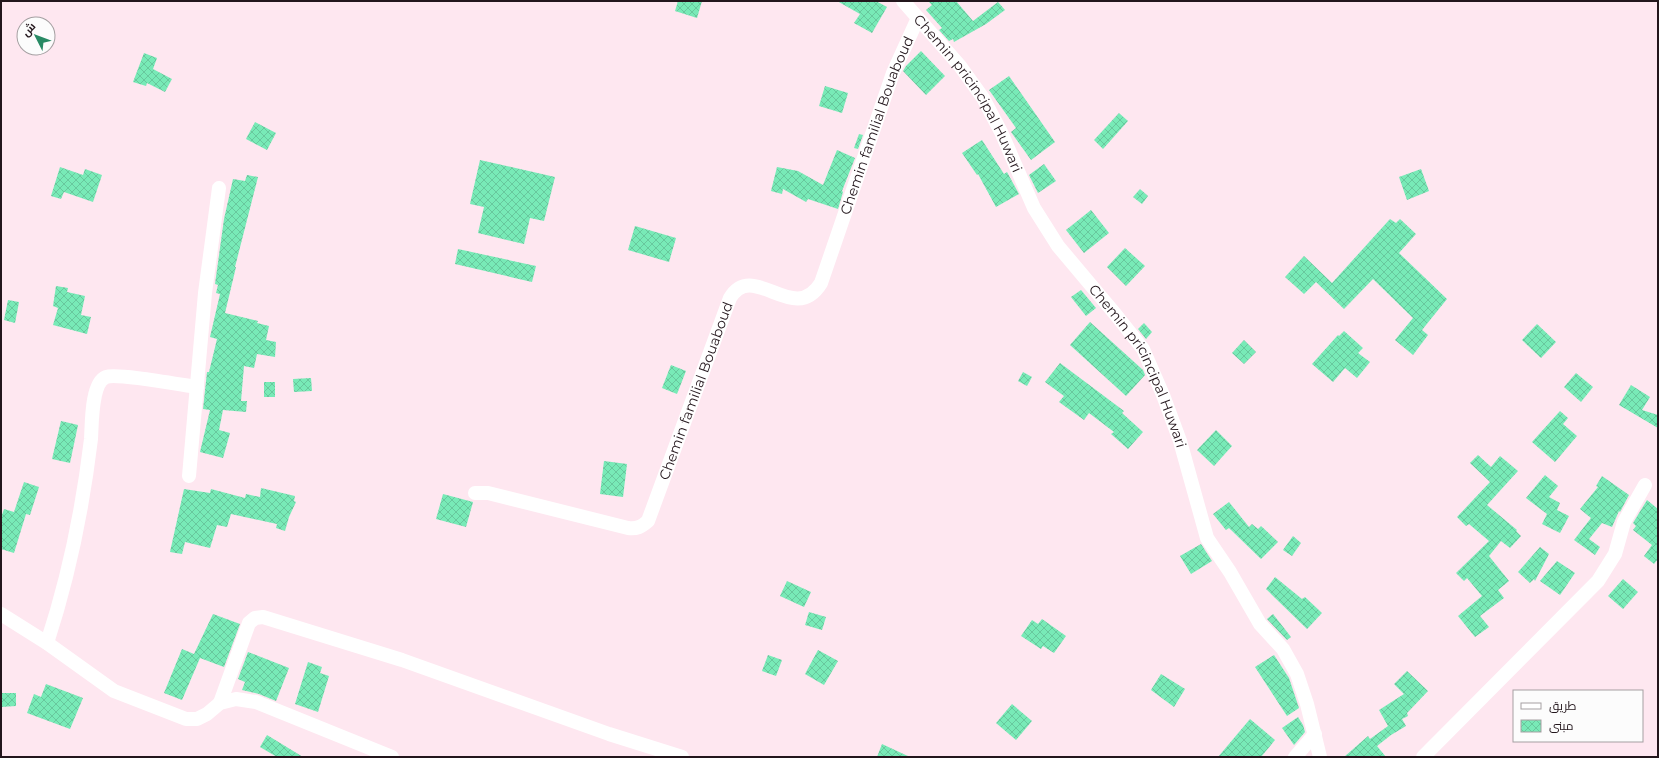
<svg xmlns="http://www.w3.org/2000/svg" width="1659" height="758" viewBox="0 0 1659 758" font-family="Montserrat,Cairo,sans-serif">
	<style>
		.building { fill: url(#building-cross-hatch) }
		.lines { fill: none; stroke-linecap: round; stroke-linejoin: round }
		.street { stroke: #fff; stroke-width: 14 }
		.labels { text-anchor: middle; stroke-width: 3; stroke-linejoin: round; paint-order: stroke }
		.street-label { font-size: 14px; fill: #23161c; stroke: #fcfcfc }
	</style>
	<defs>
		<pattern id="building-cross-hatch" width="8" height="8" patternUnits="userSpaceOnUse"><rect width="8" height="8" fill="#78eab7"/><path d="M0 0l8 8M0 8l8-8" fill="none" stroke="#68c89d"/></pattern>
	</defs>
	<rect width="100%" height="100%" fill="#fee7f0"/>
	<!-- building -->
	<g class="building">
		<polygon points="678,1 702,1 697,18 675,11"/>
		<polygon points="837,1 876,1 887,7 872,33 854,23 860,14"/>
		<polygon points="928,1 956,1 973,21 998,2 1005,10 986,24 954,42 953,39 949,41 939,30 942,28 926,10 932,5"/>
		<polygon points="921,51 945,76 926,95 903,71 906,66"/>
		<polygon points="144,53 157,58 153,69 172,79 165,92 147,83 146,86 133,82"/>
		<polygon points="1009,76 1055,142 1031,160 1011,132 1016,128 989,90"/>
		<polygon points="825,86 848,93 842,113 819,106"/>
		<polygon points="1119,113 1128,121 1103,149 1094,140"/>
		<polygon points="255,122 276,133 267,150 246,139"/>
		<polygon points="859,134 863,135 858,149 854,148"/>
		<polygon points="982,140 1004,174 1007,172 1019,194 996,207 978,174 977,175 962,153"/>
		<polygon points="837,150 855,158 842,191 843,192 838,209 808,199 806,202 783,189 782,194 771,191 777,167 798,171 823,185"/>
		<polygon points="480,160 555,177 544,221 530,218 524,244 478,233 484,207 470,204"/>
		<polygon points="1044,164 1056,181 1038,193 1029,175"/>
		<polygon points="60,167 83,175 85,169 102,175 93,202 64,192 61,199 51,196"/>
		<polygon points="1421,169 1429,191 1407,200 1399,177"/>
		<polygon points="247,175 258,177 235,267 236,267 225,313 258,321 257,323 269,326 266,340 276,342 275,357 257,354 254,368 244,366 241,401 247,401 246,412 223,410 219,430 230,433 223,458 200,452 210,410 203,409 207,372 209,372 217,339 210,337 220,294 216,293 218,285 215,284 224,219 233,179 245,181"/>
		<polygon points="1140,189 1148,196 1142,204 1133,197"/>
		<polygon points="1091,210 1109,233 1084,253 1066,230"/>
		<polygon points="1390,219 1396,223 1400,219 1416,234 1399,253 1447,299 1422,330 1428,335 1413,355 1395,340 1413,318 1373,279 1344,309 1316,282 1304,294 1285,277 1304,256 1332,283"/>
		<polygon points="635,226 676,238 669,262 628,250"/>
		<polygon points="1125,248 1145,266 1126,286 1107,267"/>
		<polygon points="458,249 536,266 532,282 455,264"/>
		<polygon points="56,286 68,288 67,292 85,296 81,315 91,317 87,334 53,325 58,308 53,306"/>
		<polygon points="1081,290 1096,308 1086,316 1071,297"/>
		<polygon points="8,300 19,302 15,323 4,320"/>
		<polygon points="1090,322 1143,370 1145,375 1126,396 1070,345"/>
		<polygon points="1144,323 1152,332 1146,339 1138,329"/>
		<polygon points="1537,324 1556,342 1541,358 1522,340"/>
		<polygon points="1344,331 1363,348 1358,353 1370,362 1357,378 1345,368 1333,382 1312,364 1338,335 1339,336"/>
		<polygon points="1244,340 1256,352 1244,364 1232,353"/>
		<polygon points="1060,363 1124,411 1122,413 1143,432 1128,449 1111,434 1114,432 1089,413 1084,420 1059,402 1064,396 1045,382"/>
		<polygon points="671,365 686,371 677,394 662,388"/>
		<polygon points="1023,372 1032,377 1027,386 1018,381"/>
		<polygon points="1576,373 1593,387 1581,402 1564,387"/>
		<polygon points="311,378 312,391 294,392 293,379"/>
		<rect x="264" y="382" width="11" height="15"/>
		<polygon points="1631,385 1650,397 1642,410 1658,415 1658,428 1619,405"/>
		<polygon points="1560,411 1568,418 1563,424 1577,436 1555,462 1532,442"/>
		<polygon points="61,421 78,425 70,463 52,459"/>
		<polygon points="1216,430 1232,446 1214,466 1197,450"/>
		<polygon points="1478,455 1491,467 1500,456 1518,471 1487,505 1517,530 1516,531 1521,536 1510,548 1501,541 1489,556 1509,581 1498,590 1504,598 1480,616 1489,627 1475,637 1458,616 1482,596 1467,578 1464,581 1456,573 1489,541 1469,524 1466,526 1457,517 1490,482 1470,463"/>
		<polygon points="604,461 627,464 623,497 600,494"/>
		<polygon points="1545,475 1558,486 1549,497 1560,503 1557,510 1569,516 1560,533 1542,524 1547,514 1526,498"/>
		<polygon points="1602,476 1629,495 1620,512 1619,511 1612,527 1602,523 1589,539 1600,547 1595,555 1574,540 1591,518 1580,509 1598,487 1596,486"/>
		<polygon points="24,482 39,487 30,515 26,514 14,553 1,549 1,518 4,509 14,512"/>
		<polygon points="261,488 295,496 294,501 296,502 289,517 285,531 276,528 277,524 231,514 227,527 217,525 210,548 185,542 182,554 170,552 184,489 210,493 211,489 245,498 246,494 260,497"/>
		<polygon points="443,494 473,502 466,527 436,519"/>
		<polygon points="1647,500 1658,509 1658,559 1654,564 1644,556 1652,545 1633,530 1636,526 1633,523"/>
		<polygon points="1229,502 1249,527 1252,524 1258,529 1261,526 1278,542 1261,559 1229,528 1226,530 1213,514"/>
		<polygon points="1293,536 1301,543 1292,556 1283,550"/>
		<polygon points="1201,544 1212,561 1191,574 1180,556"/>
		<polygon points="1540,547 1549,554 1535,581 1534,579 1530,583 1518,572"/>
		<polygon points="1557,561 1575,573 1560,595 1540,581"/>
		<polygon points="1275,577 1302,599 1305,597 1322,613 1307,629 1266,589"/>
		<polygon points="1623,579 1638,592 1623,609 1608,596"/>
		<polygon points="787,581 811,592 804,607 780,596"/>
		<polygon points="809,612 826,617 822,630 805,625"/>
		<polygon points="213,614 240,624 224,667 200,658 182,700 164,693 182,649 194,654"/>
		<polygon points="1273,614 1291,637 1287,640 1267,619"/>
		<polygon points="1042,619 1066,636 1054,653 1043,646 1041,649 1021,636 1032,620 1038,624"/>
		<polygon points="818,650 838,661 824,685 805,674"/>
		<polygon points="248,652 289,668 276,701 259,694 242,690 245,682 238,679"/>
		<polygon points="768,655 782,660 776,676 762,671"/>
		<polygon points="1274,655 1289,678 1299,708 1287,716 1255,667"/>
		<polygon points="308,662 322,667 320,673 329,676 318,712 295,704"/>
		<polygon points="1407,671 1428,691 1407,713 1408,716 1402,719 1406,726 1391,735 1377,746 1386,757 1344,757 1368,736 1370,739 1388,726 1379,710 1404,694 1394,684"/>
		<polygon points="1161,674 1185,689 1174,707 1151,690"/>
		<polygon points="46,684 83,698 70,729 27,713 34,694 41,697"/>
		<polygon points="1,693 16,693 16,706 1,707"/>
		<polygon points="1012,704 1032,721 1016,740 996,723"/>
		<polygon points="1298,717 1303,725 1305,732 1294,745 1282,728"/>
		<polygon points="1250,719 1275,740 1261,757 1218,757"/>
		<polygon points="267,735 303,757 277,757 260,747"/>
		<polygon points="882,744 910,757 877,757"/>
	</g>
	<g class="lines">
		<!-- street -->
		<g class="street">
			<path id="s1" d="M903,1L960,66L983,98L1001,132L1034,208L1058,246L1116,315L1143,349L1163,395L1180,441L1207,538L1230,572L1260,624L1283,649L1297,674L1307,704L1320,757"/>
			<polyline points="189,476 205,293 219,188"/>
			<path id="s2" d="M475,493H488L628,528C637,529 641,527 648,521L730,298C753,259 794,327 821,283L893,73L918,18"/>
			<polyline points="1,614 47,643 114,691 186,719 197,719 207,714 220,703 236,699 256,702 392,757"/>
			<path d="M47,643C68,579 83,506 91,439C92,424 91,383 106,377C117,373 182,385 197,387"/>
			<polyline points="220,703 249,623 255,618 263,617 402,660 609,734 682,757"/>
			<polyline points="1295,757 1315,734"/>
			<polyline points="1423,757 1598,581 1615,554 1624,522 1645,485"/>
		</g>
	</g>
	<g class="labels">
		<!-- street labels -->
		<g class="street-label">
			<text dy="5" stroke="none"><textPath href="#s1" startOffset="114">Chemin pricincipal Huwari</textPath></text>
			<text dy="5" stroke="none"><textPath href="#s2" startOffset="688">Chemin familial Bouaboud</textPath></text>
			<text dy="5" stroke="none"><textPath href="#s1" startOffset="438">Chemin pricincipal Huwari</textPath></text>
			<text dy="5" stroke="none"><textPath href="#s2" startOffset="318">Chemin familial Bouaboud</textPath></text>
		</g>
	</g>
	<!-- border -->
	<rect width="1659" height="758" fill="none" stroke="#23161c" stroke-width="4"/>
	<!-- legend -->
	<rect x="1513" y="690" width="130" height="52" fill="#fcfcfc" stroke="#a5a0a2"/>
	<rect x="1521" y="703" width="20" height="6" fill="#ffffff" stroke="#a5a0a2"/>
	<text x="1549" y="710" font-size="12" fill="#23161c">طريق</text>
	<rect x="1521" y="720" width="20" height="12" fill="url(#building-cross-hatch)" stroke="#a5a0a2"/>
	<text x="1549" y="730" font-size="12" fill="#23161c">مبنى</text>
	<!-- north arrow -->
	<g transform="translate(36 36) rotate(312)"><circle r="19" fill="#fcfcfc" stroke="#a5a0a2"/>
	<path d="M0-3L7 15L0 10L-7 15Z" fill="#288a64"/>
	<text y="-6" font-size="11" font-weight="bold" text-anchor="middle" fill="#23161c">ش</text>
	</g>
</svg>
